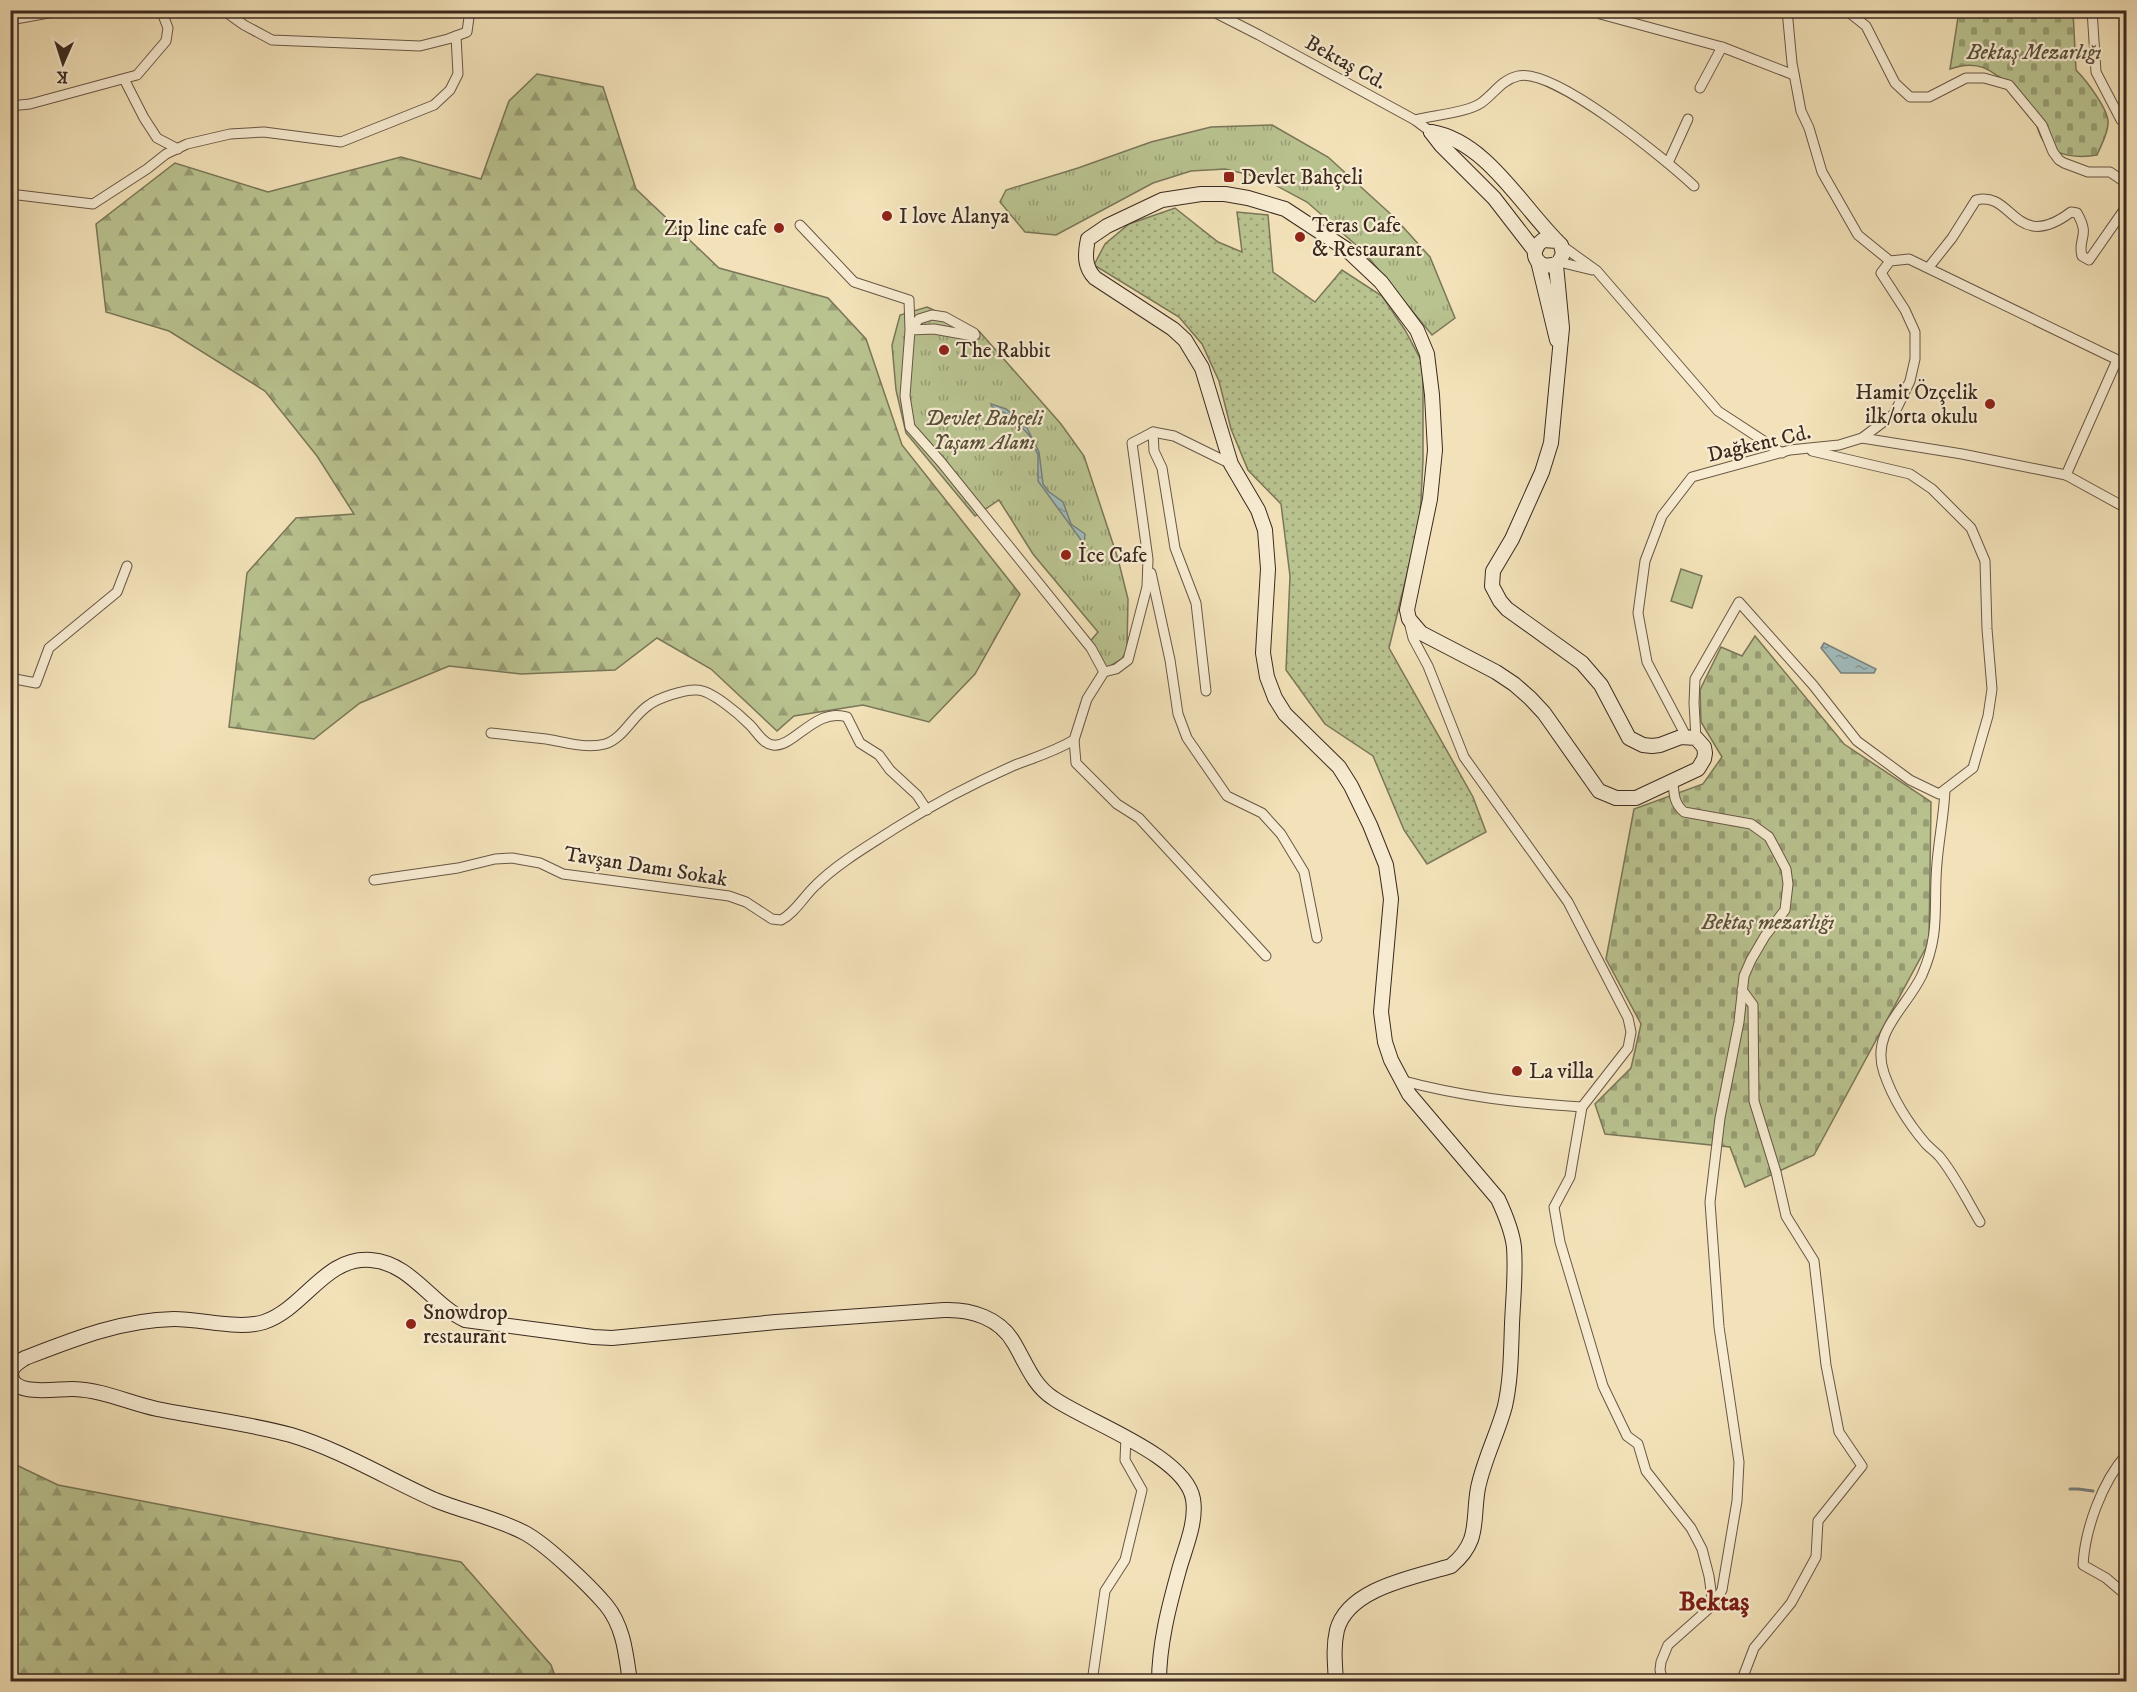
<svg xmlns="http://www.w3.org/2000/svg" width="2137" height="1692" viewBox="0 0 2137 1692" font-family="'IM FELL DW Pica',serif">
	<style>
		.grass { fill: url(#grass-dots); stroke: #7a7658; stroke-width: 1.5 }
		.forest { fill: url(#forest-firs); stroke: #7a7658; stroke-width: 1.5 }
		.cemetery { fill: url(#cemetery-stones); stroke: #7a7658; stroke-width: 1.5 }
		.park { fill: url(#park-tufts); stroke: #7a7658; stroke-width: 1.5 }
		.pitch { fill: #b9c390; stroke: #7a7658; stroke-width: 1.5 }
		.water { fill: url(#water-ripples); stroke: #78817d; stroke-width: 1.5 }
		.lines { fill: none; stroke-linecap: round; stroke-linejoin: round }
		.stream { stroke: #78817d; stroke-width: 3 }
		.street-casing { stroke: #695746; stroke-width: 11 }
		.secondary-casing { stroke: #3b291f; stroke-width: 16 }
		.street { stroke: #f7ecd2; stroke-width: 9 }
		.secondary { stroke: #f7ecd2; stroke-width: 14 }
		.poi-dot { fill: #8f2418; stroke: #f7ecd2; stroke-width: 2 }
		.labels { text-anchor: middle; stroke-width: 4.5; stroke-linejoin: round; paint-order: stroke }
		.park-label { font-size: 21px; font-style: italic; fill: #5a503b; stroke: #f7ecd2 }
		.street-label { font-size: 21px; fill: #3b291f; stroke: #f7ecd2 }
		.poi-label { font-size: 21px; fill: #3b291f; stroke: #f7ecd2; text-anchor: start }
		.district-label { font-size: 27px; font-weight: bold; fill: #7a1f14; stroke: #f7ecd2 }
	</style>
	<defs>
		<pattern id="grass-dots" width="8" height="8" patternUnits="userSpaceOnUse" patternTransform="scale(1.5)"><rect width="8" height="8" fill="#b9c390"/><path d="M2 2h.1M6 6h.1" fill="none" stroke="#989e75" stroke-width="1.8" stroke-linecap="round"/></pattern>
		<pattern id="forest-firs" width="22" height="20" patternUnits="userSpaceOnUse" patternTransform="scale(1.5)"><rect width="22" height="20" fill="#b9c390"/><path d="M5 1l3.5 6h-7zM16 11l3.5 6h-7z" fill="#989e75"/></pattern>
		<pattern id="cemetery-stones" width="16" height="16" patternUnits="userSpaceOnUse" patternTransform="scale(1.5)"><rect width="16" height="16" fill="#b9c390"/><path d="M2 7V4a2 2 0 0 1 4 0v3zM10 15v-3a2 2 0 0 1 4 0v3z" fill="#989e75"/></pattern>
		<pattern id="park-tufts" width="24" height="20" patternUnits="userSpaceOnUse" patternTransform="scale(1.5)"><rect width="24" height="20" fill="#b9c390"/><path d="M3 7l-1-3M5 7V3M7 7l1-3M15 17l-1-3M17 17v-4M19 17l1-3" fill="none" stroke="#989e75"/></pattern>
		<pattern id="water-ripples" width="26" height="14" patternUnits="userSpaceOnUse" patternTransform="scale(1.5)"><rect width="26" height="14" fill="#a1bbbb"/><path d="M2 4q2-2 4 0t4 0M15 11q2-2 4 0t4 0" fill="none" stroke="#849897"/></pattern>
	</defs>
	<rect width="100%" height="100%" fill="#f3e2b9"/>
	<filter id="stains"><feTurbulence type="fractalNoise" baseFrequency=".00333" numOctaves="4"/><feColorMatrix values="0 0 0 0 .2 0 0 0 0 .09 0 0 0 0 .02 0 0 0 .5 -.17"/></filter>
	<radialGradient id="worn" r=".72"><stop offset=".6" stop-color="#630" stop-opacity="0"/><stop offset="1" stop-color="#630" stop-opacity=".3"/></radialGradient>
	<!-- grass -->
	<polygon class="grass" points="1175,208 1218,242 1242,252 1237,212 1268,215 1273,272 1315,302 1342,270 1382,296 1405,330 1423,364 1423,460 1420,520 1389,648 1473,797 1486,832 1427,864 1404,830 1373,756 1325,724 1286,670 1290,576 1281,504 1248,470 1231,429 1219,381 1202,344 1179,317 1094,265 1105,244 1129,224"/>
	<!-- forest -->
	<g class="forest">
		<polygon points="537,74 603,87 636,189 719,268 828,298 866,339 902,445 1020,594 975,674 929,722 863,705 794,716 777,731 711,669 657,638 615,670 521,674 449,666 360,703 314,739 229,727 247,573 296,518 354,514 317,456 265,391 169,331 106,312 96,224 175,163 268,192 401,157 481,179 509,101"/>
		<polygon points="10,1462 58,1485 461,1562 551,1665 557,1681 11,1681"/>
	</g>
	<!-- cemetery -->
	<g class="cemetery">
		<path d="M1959,11H2073L2076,70C2086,80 2109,110 2108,123C2108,134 2101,145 2097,155C2080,158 2057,157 2045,143C2038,136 2037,122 2032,113C2027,103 2019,96 2011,88C1992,69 1977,59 1950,69Z"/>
		<polygon points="1755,636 1844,744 1931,802 1929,942 1814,1155 1745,1187 1730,1147 1605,1134 1595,1104 1631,1068 1641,1024 1606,959 1634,809 1703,784 1722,757 1701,722 1700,690 1721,647 1742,656"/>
	</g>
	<!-- park -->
	<g class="park">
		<polygon points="1272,125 1328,157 1395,218 1430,257 1455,318 1432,335 1364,252 1307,202 1262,178 1225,169 1191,171 1153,183 1056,235 1025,232 1000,202 1006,190 1078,168 1151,142 1211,127"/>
		<polygon points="927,307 979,331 1061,424 1084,456 1118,559 1128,599 1127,649 1122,659 1100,672 1088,644 1098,632 1033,554 999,500 975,516 906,433 896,390 892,345 900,315"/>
	</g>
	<!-- pitch -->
	<polygon class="pitch" points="1681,569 1702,576 1692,608 1671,601"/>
	<!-- water -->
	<g class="water">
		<polygon points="991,404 1006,409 1026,426 1039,452 1043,484 1048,491 1063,502 1071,524 1085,534 1084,544 1038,481 1038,455 1029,435 1011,416 992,407"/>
		<polygon points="1824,643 1876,669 1874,673 1841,673 1821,648"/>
	</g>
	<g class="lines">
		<!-- stream -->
		<g class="stream">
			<polyline points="2070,1489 2078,1489 2093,1491"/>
			<polyline points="2122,1493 2126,1493"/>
		</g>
		<!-- street casing -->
		<g class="street-casing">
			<g id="street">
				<polyline points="223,10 244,25 272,40 420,46 448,39 467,32 470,10"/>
				<polyline points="1210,10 1259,35 1415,120 1431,132"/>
				<polyline points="1595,10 1600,14 1722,47 1794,75"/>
				<polyline points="1787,10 1792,63 1801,111 1809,128 1822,172 1858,235 1890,261"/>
				<polyline points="1846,10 1866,26 1895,83 1910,97 1929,97 1966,78 1984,78 2009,85 2042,125 2053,152 2059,160 2064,163 2088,172 2110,172 2126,183"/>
				<polyline points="2092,10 2096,72 2121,120"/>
				<polyline points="10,20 65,10"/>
				<polyline points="124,79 144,118 157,138 178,149"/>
				<polyline points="1700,88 1722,47"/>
				<polyline points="10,106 30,104 137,75 166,41 168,28 161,10"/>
				<path d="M1415,120C1433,115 1466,113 1481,103C1494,94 1501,80 1518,76C1554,67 1666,160 1694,186"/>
				<polyline points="1668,163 1688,119"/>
				<polyline points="10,194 93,204 147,169 166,154 187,144 230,134 264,132 341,142 434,105 450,90 458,74 456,36"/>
				<polyline points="800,225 854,282 909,300 910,330 934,329 973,336 975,335 974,333 945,317 932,315 919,319 910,330 905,396 910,427 941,462 1091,648 1104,672"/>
				<polyline points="1561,245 1597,271 1718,411 1782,453"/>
				<polyline points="1559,262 1592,270"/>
				<path d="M1929,267L1952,238L1976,200C2013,190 2015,254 2071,212L2077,213C2091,237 2077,238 2082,256L2089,260L2126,207"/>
				<polyline points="2117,360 2066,475 2126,508"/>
				<polyline points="1153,432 1154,451 1162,468 1175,548 1196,603 1206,691"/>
				<polyline points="1862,438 1962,454 2066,475"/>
				<polyline points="1231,464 1174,436 1153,432 1132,443 1148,559 1147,587 1128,660 1116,669 1104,672 1087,699 1074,740 1076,763 1117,804 1139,818 1266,956"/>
				<polyline points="1151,573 1170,660 1178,714 1187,738 1227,796 1262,813 1281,834 1304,872 1317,938"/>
				<polyline points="1409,622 1413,638 1428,666 1464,757 1568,902 1628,1018 1631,1032 1628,1048 1582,1107 1570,1177 1554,1207 1560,1242 1603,1386 1627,1436 1638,1444 1646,1471 1691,1528 1702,1549 1709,1576 1713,1605"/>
				<polyline points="10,678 36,683 49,648 117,592 127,566"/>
				<path d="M491,733C509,735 527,737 546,739C565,742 585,749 605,744C623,739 633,715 649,705C658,698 685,689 697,690C711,690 739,714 750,725C757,732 763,744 773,745C794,748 815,707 847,717L860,743L879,755L890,770L917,795L927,810"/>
				<polyline points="1686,736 1647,662 1638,613 1645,561 1662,516 1692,477 1790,450 1839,445 1862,438 1894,414 1910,381 1915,359 1915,332 1905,310 1881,273 1890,261 1909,259 2126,364"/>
				<polyline points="1696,738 1694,703 1695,679 1739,602 1813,685 1857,741 1910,780 1939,794 1973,768 1988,716 1992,689 1987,629 1985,561 1971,528 1932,489 1910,474 1812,451"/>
				<path d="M1945,790C1944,815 1939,838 1937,863C1933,906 1941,932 1922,975C1906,1009 1870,1032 1884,1073C1893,1099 1908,1123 1926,1144C1930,1148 1935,1152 1939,1156C1955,1175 1968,1202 1980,1222"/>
				<path d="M374,880L458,868L495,859L512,858L540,863L563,874L729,896L746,902L772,919L781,920C795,913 804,896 816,885C838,863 868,846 894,829C932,805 974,783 1015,765C1036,757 1053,752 1074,740"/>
				<path d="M1400,1080C1463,1097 1518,1103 1582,1107"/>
				<path d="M2126,1455C2102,1482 2085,1529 2083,1565L2106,1578L2126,1595"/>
				<polyline points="1092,1682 1105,1591 1125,1560 1142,1490 1125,1460 1126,1437"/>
				<path d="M1663,1682L1660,1670L1661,1662L1668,1645L1713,1605L1722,1590L1737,1501L1739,1462L1719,1327L1710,1202L1720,1118L1739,1022L1744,976L1751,960L1765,936L1785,910L1788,884L1786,869L1769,837L1751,824L1684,812C1674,803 1674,795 1673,782"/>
				<polyline points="1741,1682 1754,1648 1791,1603 1816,1557 1818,1521 1862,1466 1839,1432 1826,1365 1814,1261 1786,1216 1776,1172 1754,1101 1753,1005 1742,990"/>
			</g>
		</g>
		<!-- secondary casing -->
		<g class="secondary-casing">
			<g id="secondary">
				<path d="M1431,132C1487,141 1523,209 1561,245L1563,254L1559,262C1540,274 1525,253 1543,240L1557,241"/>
				<polyline points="1431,132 1441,145 1494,198 1535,251"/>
				<polyline points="1538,261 1557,340"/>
				<path d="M630,1682C626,1655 624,1627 606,1605C589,1585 547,1545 525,1533C497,1518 464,1512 435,1500C388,1479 341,1450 291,1435C247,1423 202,1418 157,1409C129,1403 103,1390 74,1389C58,1388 11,1398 11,1374C11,1366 19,1362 25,1358C74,1339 121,1320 174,1319C202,1319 239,1330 264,1322C305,1308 325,1256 371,1260C411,1263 431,1304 465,1320L593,1337L612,1338L776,1322L944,1310C971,1309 1000,1318 1014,1343C1026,1363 1033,1385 1053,1398C1087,1422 1185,1455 1193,1499C1197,1522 1185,1548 1179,1570C1169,1606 1159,1644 1159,1682"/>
				<path d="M1336,1682C1335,1664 1333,1647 1337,1630C1348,1588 1415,1577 1451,1566C1481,1541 1472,1521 1478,1488C1484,1459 1498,1433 1505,1406C1511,1379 1511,1351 1512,1324C1513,1299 1516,1272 1514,1247C1512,1230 1505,1214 1498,1199L1409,1094L1391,1060L1385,1042L1381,1012L1391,899L1386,865L1370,825L1351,786L1339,767L1285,714L1275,698L1267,677L1263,653L1268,569L1265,530L1258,510L1231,464L1202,368L1185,340L1173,329L1095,278C1084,267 1085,254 1088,239L1107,226L1162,200L1201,194H1225L1248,198L1285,209L1346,249L1381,282L1417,330L1427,354L1432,395L1435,450L1430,499L1407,610L1409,619L1421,633L1496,672L1514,684L1530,698L1544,713L1599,791L1616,798H1636L1698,769L1704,759L1705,753L1704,747L1696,738L1681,737L1660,745L1652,746L1643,745L1629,738L1601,685L1582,663L1507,609L1500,601L1492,586L1493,571L1512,539L1542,472L1551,443L1562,328L1556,265"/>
			</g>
		</g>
		<!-- street -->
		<use href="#street" class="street"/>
		<!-- secondary -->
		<use href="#secondary" class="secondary"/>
	</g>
	<!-- markers -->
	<g class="poi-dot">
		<rect x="1223" y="171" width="12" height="12" rx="3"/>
		<circle cx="887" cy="216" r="6"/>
		<circle cx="779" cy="228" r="6"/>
		<circle cx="1300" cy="237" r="6"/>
		<circle cx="944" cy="350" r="6"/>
		<circle cx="1990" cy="404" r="6"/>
		<circle cx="1066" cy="555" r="6"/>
		<circle cx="1517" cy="1071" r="6"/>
		<circle cx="411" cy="1324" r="6"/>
	</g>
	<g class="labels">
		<!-- park labels -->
		<g class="park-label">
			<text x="2034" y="59">Bektaş Mezarlığı</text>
			<text x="984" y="425">Devlet Bahçeli<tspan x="984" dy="24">Yaşam Alanı</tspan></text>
			<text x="1768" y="929">Bektaş mezarlığı</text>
		</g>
		<!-- street labels -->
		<g class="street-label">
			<text transform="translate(1346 62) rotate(29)" y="7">Bektaş Cd.</text>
			<text transform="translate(1759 443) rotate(-13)" y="7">Dağkent Cd.</text>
			<text transform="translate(646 866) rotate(9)" y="7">Tavşan Damı Sokak</text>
		</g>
		<!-- poi labels -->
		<g class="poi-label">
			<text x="1241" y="184">Devlet Bahçeli</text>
			<text x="899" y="223">I love Alanya</text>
			<text x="1312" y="232">Teras Cafe<tspan x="1312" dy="24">&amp; Restaurant</tspan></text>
			<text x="767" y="235" text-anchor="end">Zip line cafe</text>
			<text x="956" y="357">The Rabbit</text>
			<text x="1978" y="399" text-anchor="end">Hamit Özçelik<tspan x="1978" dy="24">ilk/orta okulu</tspan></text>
			<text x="1078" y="562">İce Cafe</text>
			<text x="1529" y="1078">La villa</text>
			<text x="423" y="1319">Snowdrop<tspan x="423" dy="24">restaurant</tspan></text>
		</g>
		<!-- district labels -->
		<g class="district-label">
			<text x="1714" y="1610">Bektaş</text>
		</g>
	</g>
	<!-- margin -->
	<rect width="2137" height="1692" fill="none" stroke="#f3e2b9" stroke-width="36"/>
	<rect x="12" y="12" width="2113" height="1668" fill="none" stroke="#3b291f" stroke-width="3"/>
	<rect x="18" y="18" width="2101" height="1656" fill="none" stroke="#3b291f" stroke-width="1.5"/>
	<!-- north arrow -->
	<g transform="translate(63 63) rotate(183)" stroke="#f7ecd2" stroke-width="4.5" paint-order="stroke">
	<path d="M0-4.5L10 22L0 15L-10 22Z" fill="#3b291f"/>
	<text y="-9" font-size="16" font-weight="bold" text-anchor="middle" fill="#3b291f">K</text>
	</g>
	<rect width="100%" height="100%" filter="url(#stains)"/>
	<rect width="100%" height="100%" fill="url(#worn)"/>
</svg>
